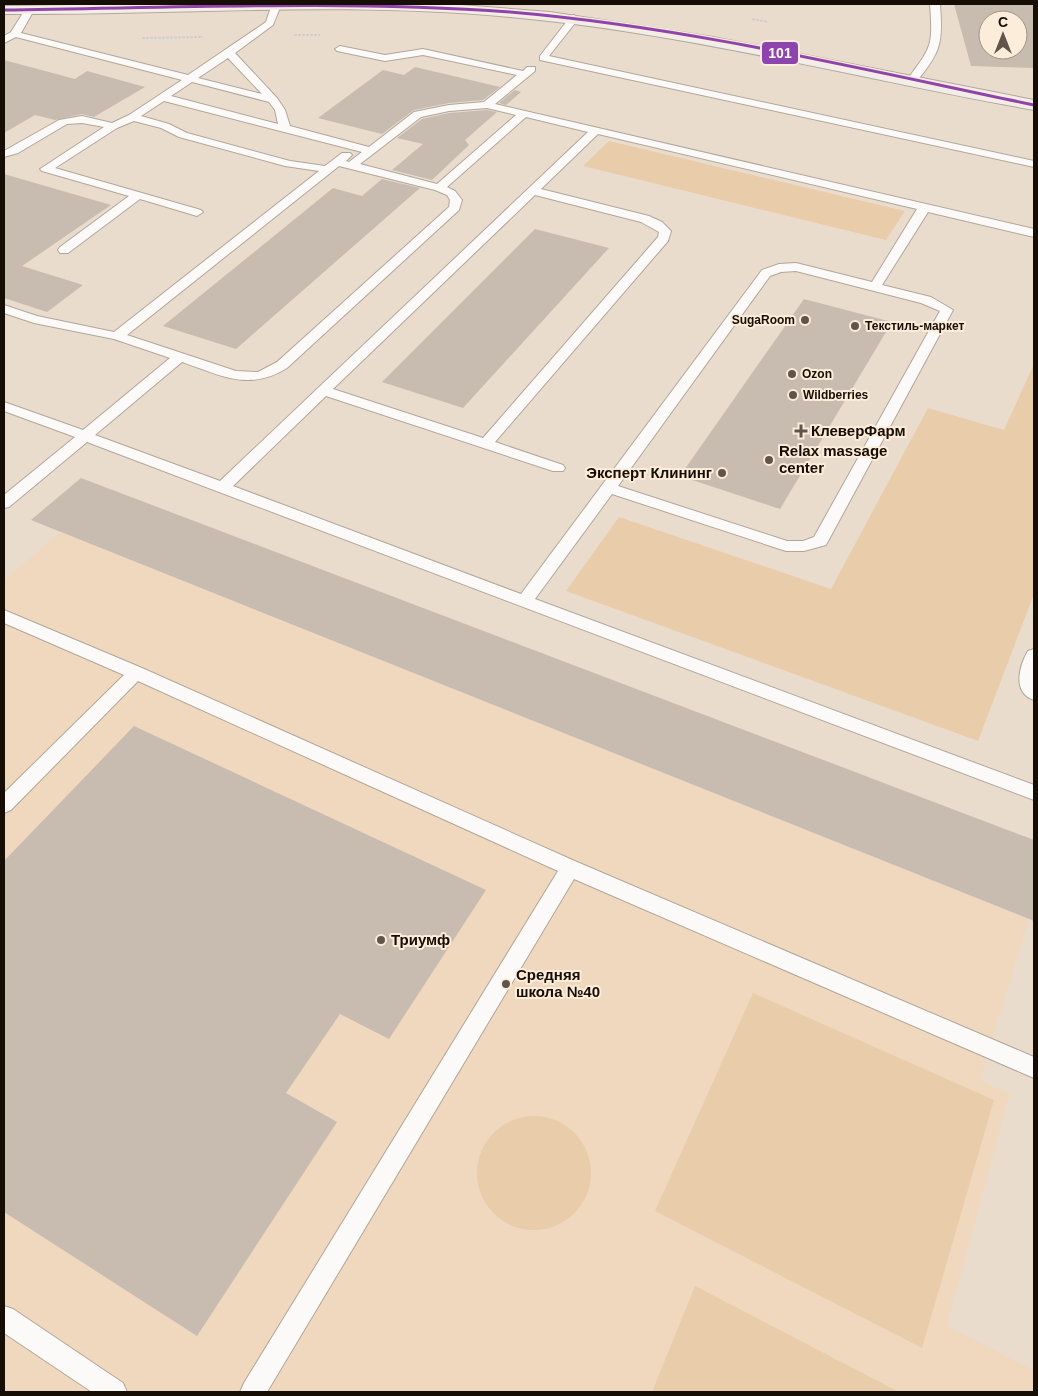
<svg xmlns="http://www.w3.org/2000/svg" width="1038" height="1396" viewBox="0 0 1038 1396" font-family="Helvetica,sans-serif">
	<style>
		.built { fill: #f0d8be }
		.green { fill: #e9ccaa }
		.building { fill: #c7bcaf; fill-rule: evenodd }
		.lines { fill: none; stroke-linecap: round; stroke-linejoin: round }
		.lane-casing { stroke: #b1a69a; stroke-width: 2 }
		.secondary-casing { stroke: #b1a69a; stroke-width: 2 }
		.path { stroke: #d3ceca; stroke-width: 2; stroke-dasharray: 3 1; stroke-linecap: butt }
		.lane { fill: #fcfaf8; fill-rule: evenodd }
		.secondary { fill: #f1ede9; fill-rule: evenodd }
		.bus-1-casing { stroke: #fcecda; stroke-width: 5.5 }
		.bus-1 { stroke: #8e44ad; stroke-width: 3 }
		.poi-dot { fill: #60554a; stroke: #fcecda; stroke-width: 2 }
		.labels { text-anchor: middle; stroke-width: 4; stroke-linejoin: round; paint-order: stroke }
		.far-poi-label { font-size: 12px; font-weight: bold; fill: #160d04; stroke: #fcecda; text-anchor: start }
		.poi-label { font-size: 15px; font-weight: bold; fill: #160d04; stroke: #fcecda; text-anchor: start }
		.line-badge { stroke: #fcecda; stroke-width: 2 }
		.badge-label { font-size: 14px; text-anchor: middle; font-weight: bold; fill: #fff }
	</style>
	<rect width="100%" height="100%" fill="#eadccd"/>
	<!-- built -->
	<polygon class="built" points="60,532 1029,919 980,1080 1010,1094 947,1326 1034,1370 1034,1392 4,1392 4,580"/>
	<!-- green -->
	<g class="green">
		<polygon points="609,141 905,211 886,240 583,166"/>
		<polygon points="1034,364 1034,594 978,741 566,591 619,517 831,589 928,408 1004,430"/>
		<polygon points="753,993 994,1100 922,1348 655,1211"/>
		<circle cx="534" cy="1173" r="57"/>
		<polygon points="695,1286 899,1392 652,1392"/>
	</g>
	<!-- building -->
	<g class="building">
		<path d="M954,4H1034V68L971,66ZM988,20H1018V50H988Z"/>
		<polygon points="4,60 75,79 87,71 145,87 94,117 82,114 55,120 35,115 4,133"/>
		<polygon points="415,67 500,87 483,100 449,103 414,110 382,134 318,118 383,70 404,75"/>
		<polygon points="515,90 521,92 506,105 499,103"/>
		<polygon points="487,110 497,112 465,140 469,145 432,180 392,170 423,144 397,138 422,119 449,113"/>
		<polygon points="4,174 111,205 22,266 83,285 47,312 4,298"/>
		<polygon points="382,179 420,188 236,349 163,326 333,188 362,196"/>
		<polygon points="535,229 609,248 463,408 382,382"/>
		<polygon points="804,299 892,322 780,509 680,476"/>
		<polygon points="81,478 1034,840 1034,921 31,520"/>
		<polygon points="134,726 486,890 389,1039 340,1014 286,1093 337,1122 197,1336 4,1212 4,861"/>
	</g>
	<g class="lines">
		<!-- lane casing -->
		<g class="lane-casing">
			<g id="lane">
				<path d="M272,4L281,5L273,25L235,53L277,98L285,110L290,126L369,147L414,112L449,105L484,102L517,75L423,55L385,61L337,51L335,49L340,46L385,55L423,49L523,71L527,67H535V71L495,104L1034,229V237L928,212L882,285L931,297L953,310L826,545L804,551H786L612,494L535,599L1034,785V800L87,442L9,507L4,508V495L75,437L4,411V402L83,430L170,358L114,339L34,323L4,313V305L37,316L114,332L319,171L285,166L179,137L161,128L134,121L117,128L55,168L201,210L203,212L197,216L140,199L68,253H60L58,250L60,247L129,196L42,171L40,169L104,127L82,123L67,124L18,153L4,157V151L59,120L82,116L112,123L129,115L182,80L16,37L4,43V36L11,32L26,8L29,7L34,10L21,33L188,75L266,22ZM228,58L262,94L198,78ZM192,82L269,102L275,110L278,124L171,96ZM164,101L362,152L349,162L346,161L352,155L350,153H342L325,166L290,161L187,133L169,124L141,116ZM487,108L516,115L437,184L360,164L421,117L449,111ZM526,117L588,132L220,481L95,435L182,362C220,375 249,392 287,368L459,210L462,200L455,191L447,187ZM598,134L917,209L872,282L796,263L779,264L762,270L521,594L233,486L326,396L553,471H563L565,468L563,465L495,442L668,241L671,231L662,222L649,216L541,189ZM339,166L435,190L447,195L450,200L449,207L277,362L258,372L236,371L127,335ZM535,195L641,222L659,232L658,237L483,438L333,389ZM796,271L921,303L940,311L814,537L803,541H787L618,486L770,276L781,272Z"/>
				<path d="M930,4H940C943,43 941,52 916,82H908L907,80C932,46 933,47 930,4Z"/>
				<polygon points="574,15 579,18 549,56 1034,161 1034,167 540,60 540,56 571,16"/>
				<polygon points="4,610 142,668 577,862 1034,1057 1034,1078 574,879 267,1392 240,1392 244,1383 558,871 138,681 11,810 4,813 4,793 124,675 4,623"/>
				<path d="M1034,649V700C1012,693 1019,666 1028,651Z"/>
				<polygon points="4,1306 13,1309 123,1383 127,1392 92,1392 4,1333"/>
			</g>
		</g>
		<!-- secondary casing -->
		<g class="secondary-casing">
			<path id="secondary" d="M141,4H448L550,12L713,37L1034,100V110C860,79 687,33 510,17C342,1 172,15 4,14V6Z"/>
		</g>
		<!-- path -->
		<g class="path">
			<polyline points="752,19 768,22"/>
			<polyline points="294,35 320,35"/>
			<polyline points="142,38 203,37"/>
		</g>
		<!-- lane -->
		<use href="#lane" class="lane"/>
		<!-- secondary -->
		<use href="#secondary" class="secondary"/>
		<!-- bus-1 casing -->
		<g class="bus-1-casing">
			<path id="bus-1" d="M4,10C172,8 342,0 510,12C687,27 861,69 1034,105"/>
		</g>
		<!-- bus-1 -->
		<use href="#bus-1" class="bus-1"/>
	</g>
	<!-- markers -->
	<g class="poi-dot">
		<circle cx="805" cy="320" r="5"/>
		<circle cx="855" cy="326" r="5"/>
		<circle cx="792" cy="374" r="5"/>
		<circle cx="793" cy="395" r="5"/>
		<path d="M798.5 423.5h5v5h5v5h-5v5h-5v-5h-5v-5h5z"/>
		<circle cx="769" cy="460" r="5"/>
		<circle cx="722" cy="473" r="5"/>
		<circle cx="381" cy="940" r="5"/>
		<circle cx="506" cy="984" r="5"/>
	</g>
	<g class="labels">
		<!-- far-poi labels -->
		<g class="far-poi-label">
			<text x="795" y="324" text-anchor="end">SugaRoom</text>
			<text x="865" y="330">Текстиль-маркет</text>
			<text x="802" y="378">Ozon</text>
			<text x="803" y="399">Wildberries</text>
		</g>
		<!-- poi labels -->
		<g class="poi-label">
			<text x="811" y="436">КлеверФарм</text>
			<text x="779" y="456">Relax massage<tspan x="779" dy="17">center</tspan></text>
			<text x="712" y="478" text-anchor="end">Эксперт Клининг</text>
			<text x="391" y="945">Триумф</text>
			<text x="516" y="980">Средняя<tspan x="516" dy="17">школа №40</tspan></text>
		</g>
	</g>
	<rect class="line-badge" x="761" y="41" width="38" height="24" rx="5" fill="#8e44ad"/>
	<g class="badge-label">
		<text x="780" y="58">101</text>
	</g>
	<!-- border -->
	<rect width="1038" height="1396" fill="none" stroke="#160d04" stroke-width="10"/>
	<!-- north arrow -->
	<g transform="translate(1003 35)"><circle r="24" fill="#fcecda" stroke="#a09384"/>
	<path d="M0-4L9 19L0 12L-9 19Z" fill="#60554a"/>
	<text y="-8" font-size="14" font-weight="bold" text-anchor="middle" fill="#160d04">С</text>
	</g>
</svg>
